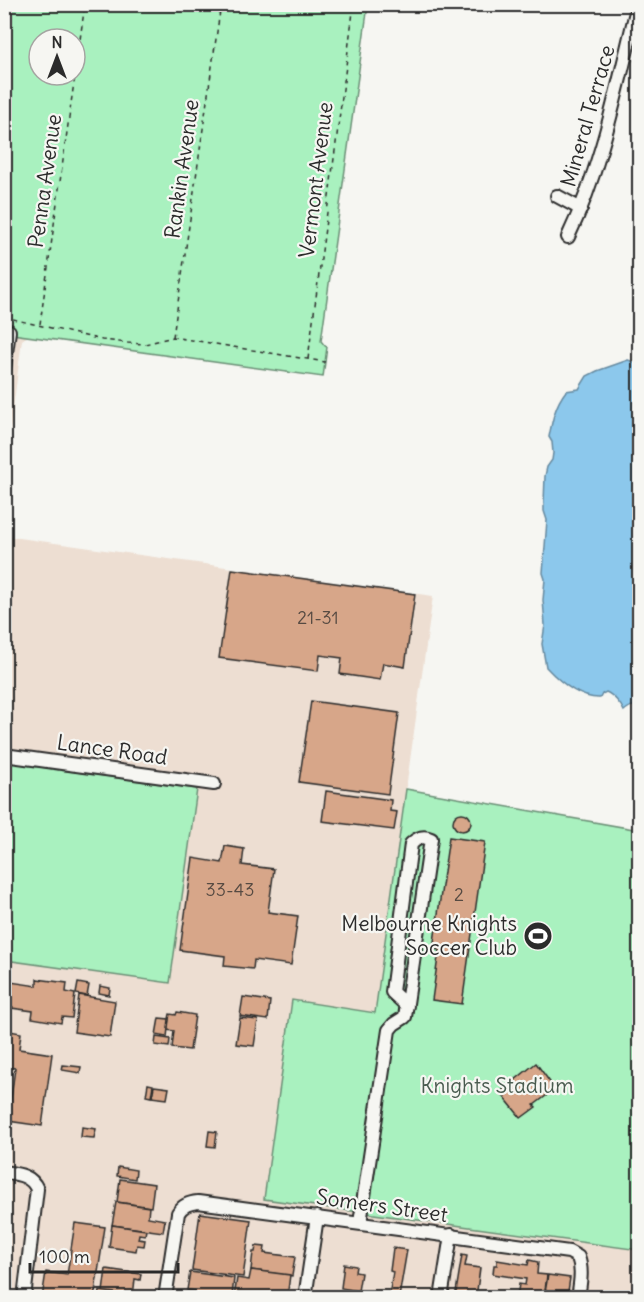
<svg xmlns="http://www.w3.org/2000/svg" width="644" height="1302" viewBox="0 0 644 1302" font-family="Delius,sans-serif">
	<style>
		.built { fill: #edded2 }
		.green { fill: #a9f1bf; stroke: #6a8e75; stroke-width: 1.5; fill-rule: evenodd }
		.water { fill: #8cc8ec; stroke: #65899f; stroke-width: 1.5 }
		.building { fill: #d7a689; stroke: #2b2b2b; stroke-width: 1.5 }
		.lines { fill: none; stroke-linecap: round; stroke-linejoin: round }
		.minor-casing { stroke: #2b2b2b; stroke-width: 16 }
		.path { stroke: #2b2b2b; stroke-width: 1.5; stroke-dasharray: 4.5 4.5; stroke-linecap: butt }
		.minor { stroke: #f6f6f2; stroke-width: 12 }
		.labels { text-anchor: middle; stroke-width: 4.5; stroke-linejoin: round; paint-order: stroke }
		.number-label { font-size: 18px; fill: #564a42 }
		.street-label { font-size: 21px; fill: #2b2b2b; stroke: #f6f6f2 }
		.poi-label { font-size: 21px; fill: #2b2b2b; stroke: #f6f6f2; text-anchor: end }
		.park-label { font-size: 21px; fill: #4a5c50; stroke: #f6f6f2 }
	</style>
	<rect width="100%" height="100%" fill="#f6f6f2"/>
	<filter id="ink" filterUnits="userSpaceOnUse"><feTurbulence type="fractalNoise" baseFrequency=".0167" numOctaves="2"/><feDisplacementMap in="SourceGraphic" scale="12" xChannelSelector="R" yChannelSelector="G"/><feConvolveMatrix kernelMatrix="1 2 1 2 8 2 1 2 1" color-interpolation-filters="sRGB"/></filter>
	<g filter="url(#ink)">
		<!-- built -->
		<g class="built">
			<polygon points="5,333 28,336 22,340 5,470"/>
			<polygon points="5,536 433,596 406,789 639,830 639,1297 5,1298"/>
		</g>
		<!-- green -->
		<g class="green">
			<path d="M5,5H368L321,341L325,346L327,347L323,377L5,333ZM39,39H75V75H39Z"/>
			<polygon points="5,762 197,789 170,983 5,960"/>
			<polygon points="406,789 639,830 639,1250 264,1199 292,1000 375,1013"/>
		</g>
		<!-- water -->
		<path class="water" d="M628,360L634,362L640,361V707C633,704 629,707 624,711C621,704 613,695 606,692L602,694L600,698C579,699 560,682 546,667L542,644L545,625L543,600L545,579L543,573L547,520L544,511V503L545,476L547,467L552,460L553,453L552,442L549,437C552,421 555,405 566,391L579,389L587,376L597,371Z"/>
		<!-- building -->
		<g class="building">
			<polygon points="232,569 415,594 405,667 383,663 380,680 340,674 342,658 320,655 318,671 219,658"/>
			<polygon points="311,701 399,713 388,794 299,782"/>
			<polygon points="326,791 391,800 390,811 397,812 394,830 322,821"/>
			<circle cx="462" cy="822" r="9"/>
			<polygon points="449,837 485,842 462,1004 432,1000 439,950 433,949"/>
			<polygon points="225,846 244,849 242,865 274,869 268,912 298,916 291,965 254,960 253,969 224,966 225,956 180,950 193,858 222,863"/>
			<polygon points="37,979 67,983 66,992 75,994 72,1018 62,1017 61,1023 32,1018 33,1011 4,1007 4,981 37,986"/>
			<polygon points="78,983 89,985 87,996 76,994"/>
			<polygon points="100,986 110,988 109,995 99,993"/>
			<polygon points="79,995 115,1001 110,1037 74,1032"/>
			<polygon points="243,997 270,1001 268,1020 240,1016"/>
			<polygon points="177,1012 195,1015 190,1050 172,1048 174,1031 167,1030 169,1019 170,1014 176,1015"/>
			<polygon points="159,1018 169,1019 167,1037 156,1035"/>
			<polygon points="240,1018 258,1020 254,1046 236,1044"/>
			<polygon points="4,1030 21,1033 19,1049 52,1054 42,1126 8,1121 15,1068 4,1067"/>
			<polygon points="156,1037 170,1039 169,1047 155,1045"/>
			<polygon points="536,1063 555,1089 534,1105 536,1107 521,1118 500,1092"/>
			<polygon points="63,1065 81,1067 80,1073 62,1070"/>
			<polygon points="148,1084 153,1085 151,1097 146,1096"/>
			<polygon points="154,1086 169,1088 167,1099 152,1097"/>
			<polygon points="82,1127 96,1129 94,1138 81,1137"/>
			<polygon points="209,1131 217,1132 215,1147 207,1146"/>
			<polygon points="118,1167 136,1170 135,1179 117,1176"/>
			<polygon points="120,1179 154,1184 151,1207 117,1202"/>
			<polygon points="116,1202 149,1207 148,1217 165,1220 163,1232 112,1225"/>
			<polygon points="200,1213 251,1220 243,1277 192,1270"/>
			<polygon points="4,1219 8,1219 4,1244"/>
			<polygon points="75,1223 105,1227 94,1298 42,1298 46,1272 67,1275"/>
			<polygon points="112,1225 146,1230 145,1235 139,1234 138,1239 145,1240 144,1246 137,1245 136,1251 109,1247"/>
			<polygon points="256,1246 265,1247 264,1253 295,1257 292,1276 251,1270 253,1252 255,1252"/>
			<polygon points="393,1248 407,1250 399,1297 389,1296 393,1272 390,1271"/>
			<polygon points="462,1255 467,1256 465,1266 480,1268 476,1298 455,1298"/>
			<polygon points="497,1260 528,1265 529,1260 538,1262 537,1274 547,1275 544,1298 517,1298 519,1284 525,1285 526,1279 493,1274 494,1265 497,1265"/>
			<polygon points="344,1264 356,1266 355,1272 361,1273 358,1291 341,1288"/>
			<polygon points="106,1269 141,1274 140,1280 135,1279 133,1296 103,1292"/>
			<polygon points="251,1270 290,1275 287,1298 234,1298 237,1278 249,1280"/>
			<polygon points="190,1272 234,1278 232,1296 234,1296 234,1298 194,1296 195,1291 187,1290"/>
			<polygon points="548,1275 570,1278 567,1298 544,1298"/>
			<polygon points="100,1291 136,1296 136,1298 99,1298"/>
			<polygon points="326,1292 367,1298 325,1298"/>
		</g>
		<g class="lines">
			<!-- minor casing -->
			<g class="minor-casing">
				<g id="minor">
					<polyline points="557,196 581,209"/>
					<path d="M568,237C603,164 618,83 638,4"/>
					<polyline points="4,368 9,331"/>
					<polyline points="4,755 214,784"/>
					<path d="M4,1172C18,1174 31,1175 37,1189L24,1298"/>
					<path d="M360,1223L389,1030L394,1024L405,1017L431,839C423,835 417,838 411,844L392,992L407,1006"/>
					<path d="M165,1298L178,1213C183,1205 189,1203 198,1202L569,1252L578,1257C583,1270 580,1284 578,1298"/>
					<polyline points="305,1298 317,1217"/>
					<polyline points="441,1298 451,1235"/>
				</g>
			</g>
			<!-- path -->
			<g class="path">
				<polyline points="4,317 102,340 128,343 145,344 173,337 325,362"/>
				<polyline points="40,324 85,4"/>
				<polyline points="173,337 221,4"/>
				<polyline points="308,359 354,4"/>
			</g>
			<!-- minor -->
			<use href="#minor" class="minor"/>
		</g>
	</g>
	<!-- icons -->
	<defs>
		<g id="stadium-disc" transform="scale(1.5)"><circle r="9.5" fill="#2b2b2b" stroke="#f6f6f2"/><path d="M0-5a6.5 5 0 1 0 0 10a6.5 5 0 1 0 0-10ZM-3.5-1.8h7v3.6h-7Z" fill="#fff"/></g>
	</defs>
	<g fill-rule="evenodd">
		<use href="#stadium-disc" x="538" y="936"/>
	</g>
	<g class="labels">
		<!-- number labels -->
		<g class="number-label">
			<text x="318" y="624">21-31</text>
			<text x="230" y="896">33-43</text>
			<text x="459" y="901">2</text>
		</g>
		<!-- street labels -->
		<g class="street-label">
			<text transform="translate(588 116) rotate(-74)" y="7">Mineral Terrace</text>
			<text transform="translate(182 169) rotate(-82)" y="7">Rankin Avenue</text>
			<text transform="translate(316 180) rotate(-83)" y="7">Vermont Avenue</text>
			<text transform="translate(45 181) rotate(-82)" y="7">Penna Avenue</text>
			<text transform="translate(112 750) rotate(8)" y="7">Lance Road</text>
			<text transform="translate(382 1206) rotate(8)" y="7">Somers Street</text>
		</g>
		<!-- poi labels -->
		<g class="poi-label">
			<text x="517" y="931">Melbourne Knights<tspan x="517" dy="24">Soccer Club</tspan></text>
		</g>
		<!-- park labels -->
		<g class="park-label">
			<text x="497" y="1093">Knights Stadium</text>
		</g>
	</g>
	<!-- margin -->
	<rect width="644" height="1302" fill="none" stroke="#f6f6f2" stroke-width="24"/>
	<rect x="12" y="12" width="620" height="1278" fill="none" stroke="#2b2b2b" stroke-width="2" filter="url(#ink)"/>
	<!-- north arrow -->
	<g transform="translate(57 57)"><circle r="28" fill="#f6f6f2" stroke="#a5a5a2" stroke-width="1.5"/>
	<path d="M0-4.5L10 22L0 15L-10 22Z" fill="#2b2b2b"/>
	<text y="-9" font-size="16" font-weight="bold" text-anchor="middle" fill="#2b2b2b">N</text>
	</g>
	<!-- scale -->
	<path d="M30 1263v9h148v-9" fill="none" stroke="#2b2b2b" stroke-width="3"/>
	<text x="39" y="1263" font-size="18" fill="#2b2b2b" stroke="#f6f6f2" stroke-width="4.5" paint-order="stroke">100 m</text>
</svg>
